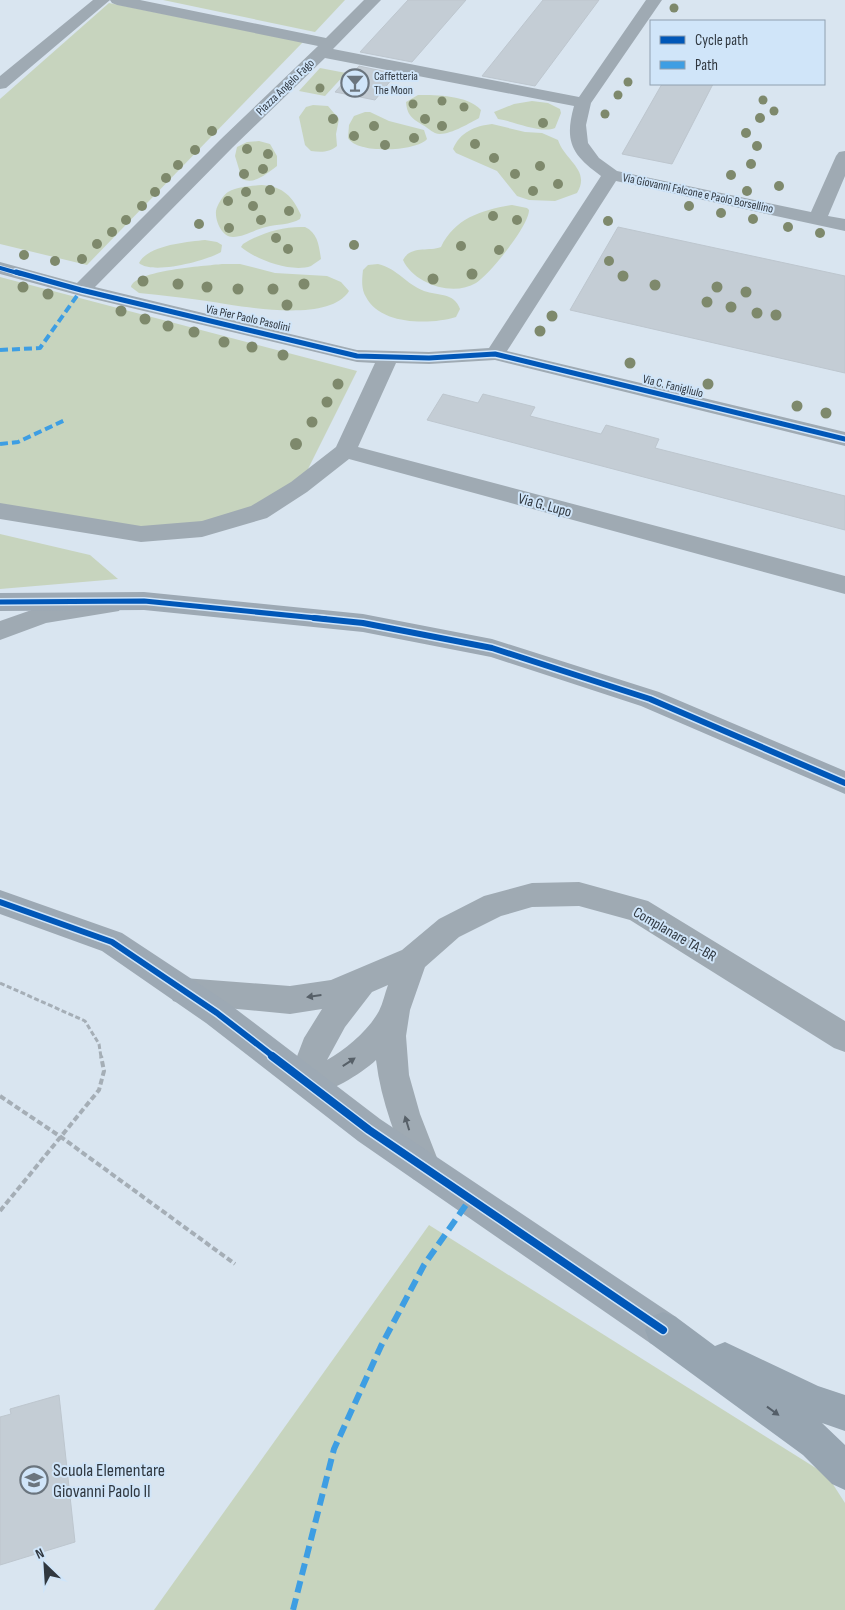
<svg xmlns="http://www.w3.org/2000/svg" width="845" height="1610" viewBox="0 0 845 1610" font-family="'Sofia Sans Condensed',sans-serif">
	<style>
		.green { fill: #c7d4be }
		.building { fill: #c4cdd5; stroke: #bdc6ce }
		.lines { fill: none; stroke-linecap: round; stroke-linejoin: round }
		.path-far1 { stroke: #a5aeb6; stroke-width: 3; stroke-dasharray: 5 2.5; stroke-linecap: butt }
		.path { stroke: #a5aeb6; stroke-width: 4; stroke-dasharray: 6 3; stroke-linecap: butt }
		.street { fill: #9faab3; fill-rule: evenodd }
		.secondary { fill: #9da9b4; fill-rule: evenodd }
		.highway { fill: #97a5b1; fill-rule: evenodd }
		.quiet-far1 { stroke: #3e9ee3; stroke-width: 4; stroke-dasharray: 8 4; stroke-linecap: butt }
		.quiet { stroke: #3e9ee3; stroke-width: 6; stroke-dasharray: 12 6; stroke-linecap: butt }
		.cycleway-far3-casing { stroke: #d0e5f9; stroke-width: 5.5 }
		.cycleway-far2-casing { stroke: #d0e5f9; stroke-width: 8 }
		.cycleway-far1-casing { stroke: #d0e5f9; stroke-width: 9 }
		.cycleway-casing { stroke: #d0e5f9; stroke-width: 11 }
		.cycleway-far3 { stroke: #0057b8; stroke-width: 4 }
		.cycleway-far2 { stroke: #0057b8; stroke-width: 5 }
		.cycleway-far1 { stroke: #0057b8; stroke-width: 6 }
		.cycleway { stroke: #0057b8; stroke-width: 8 }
		.tree { fill: #7e896c }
		.oneway { fill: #576068 }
		.oneway2 { fill: #545e68 }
		.labels { text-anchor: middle; stroke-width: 4; stroke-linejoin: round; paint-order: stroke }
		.far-poi-label { font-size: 12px; fill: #303840; stroke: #d0e5f9; text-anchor: start }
		.far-street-label { font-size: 12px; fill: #303840; stroke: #d0e5f9 }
		.street-label { font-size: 15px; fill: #303840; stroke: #d0e5f9 }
		.near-poi-label { font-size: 18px; fill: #303840; stroke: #d0e5f9; text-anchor: start }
	</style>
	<rect width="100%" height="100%" fill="#d9e5f0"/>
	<!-- green -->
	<g class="green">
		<polygon points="163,0 345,0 315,32"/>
		<polygon points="109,3 303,42 87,265 0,244 0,99"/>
		<polygon points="320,68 346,73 325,96 299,91"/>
		<path d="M418,95C437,95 467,95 481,110L479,118C470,123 445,138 435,133C430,131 426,126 421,124C411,118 407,114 406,102Z"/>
		<path d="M532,101L548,103L560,109L561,113L555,128C541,134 513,121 498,119L494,112L514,104Z"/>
		<path d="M313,105L328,106L339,119L336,134L337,146C329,153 320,152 311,151L305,145L299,117L306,107Z"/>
		<path d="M365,112H370L389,121L424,130L427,139C418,151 358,155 348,138L349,125L354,116Z"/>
		<path d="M492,124L525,132L542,133L558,140C565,161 591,170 577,193L555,201L529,200L517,196L497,171L456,153L453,149C460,132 475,126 492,124Z"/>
		<path d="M259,141L270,144L277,156V166C267,173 255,185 242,179L235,156L237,147L247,142Z"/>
		<path d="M262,185C284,187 292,196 301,215L300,219C290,225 277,224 266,227C256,229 244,237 233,237C222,237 215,221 216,211C217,205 223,195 228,192C239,186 251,186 262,185Z"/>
		<path d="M512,205L527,208L529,210C529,226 489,275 476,283C453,297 414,284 403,260C411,245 428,252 441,247C455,218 482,210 512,205Z"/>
		<path d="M305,227C318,233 319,246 321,259C318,261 314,264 311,266C292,273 256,260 241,247L243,244C261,233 283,226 305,227Z"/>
		<path d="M205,240L217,242L222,245L221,252C206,261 152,275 139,263C148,245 187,242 205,240Z"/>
		<path d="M222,264H240L275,273L327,276L341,282L349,291C329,324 240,306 207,301C185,298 162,295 139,293L131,287C135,270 205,266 222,264Z"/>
		<path d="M378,264C398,269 406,284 424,291C438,296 454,292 460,309L456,317C430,325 380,325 366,297C361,289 362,279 363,270L368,265Z"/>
		<polygon points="0,277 357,371 299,487 259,512 141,534 0,511"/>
		<polygon points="0,534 90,555 118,579 0,589"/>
		<polygon points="429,1225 827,1475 845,1503 845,1610 154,1610"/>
	</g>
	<!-- building -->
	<g class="building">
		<polygon points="408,0 466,0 412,62 360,52"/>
		<polygon points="543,0 599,0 535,86 482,76"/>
		<polygon points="359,66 396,74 375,100 335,92"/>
		<polygon points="662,84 713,84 672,164 622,154"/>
		<polygon points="618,227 845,276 845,373 570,310"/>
		<polygon points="443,394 478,403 483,394 535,407 530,416 601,434 606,425 659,439 655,448 845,496 845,530 427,420"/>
		<polygon points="59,1395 75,1542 0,1565 0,1417 11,1414 10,1409"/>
	</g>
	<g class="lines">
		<!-- path-far1 -->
		<polyline class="path-far1" points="0,983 85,1021 99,1044 101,1057"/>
		<!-- path -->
		<g class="path">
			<polyline points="0,1096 61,1137 235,1264"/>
			<polyline points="0,1211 99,1090 104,1071 101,1056"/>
		</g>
		<!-- street -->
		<g class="street">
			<path d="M93,0H140L326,38L364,0H381L333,49L579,97L646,0H662L591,103L586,125L588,143L599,158L617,171L811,212L836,156L839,152L845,151V176L828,216L845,219V231L616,181L507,351L845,432V446L495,360L429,364L396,363L358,447L845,576V594L349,459L307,492L267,518L202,537L141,542L0,519V503L141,526L202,521L251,506L291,482L336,447L375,363L357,362L81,296L0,274V262L77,283L221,139L318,46L117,5L112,3L110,0L6,88L0,89V76ZM325,58L574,106C564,142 572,155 601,176L489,348L429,352L357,350L95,287L233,147Z"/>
			<polygon points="110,596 119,599 122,605 119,611 46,623 0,640 0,621 43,606"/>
			<path d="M579,882L648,901L845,1021V1052L834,1048L630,920L579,906L532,907L501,916L459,937L425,967L410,1010L406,1036L409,1075L420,1114L441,1168L437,1179L425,1184L413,1179C397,1141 381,1102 376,1060C361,1074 326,1096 304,1095C301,1094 296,1092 293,1090L288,1080L304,1038L322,1009L290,1014L184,1004L173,1001L169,991L173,981L184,978L290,986L331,980L402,950L439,919L484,896L532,883ZM388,985C385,993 383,1003 379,1011C368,1031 346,1049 327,1060L345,1027L372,992Z"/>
		</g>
		<!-- secondary -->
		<g class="secondary">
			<polygon points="144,592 363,614 492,639 659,692 845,771 845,794 641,706 491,657 363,632 144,610 0,611 0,593"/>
			<polygon points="0,890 122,933 228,1003 380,1119 676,1317 681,1330 676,1343 663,1348 650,1343 358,1141 206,1023 102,951 0,914"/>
		</g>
		<!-- highway -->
		<polygon class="highway" points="663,1312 676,1317 715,1346 725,1342 818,1386 845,1395 845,1431 822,1423 845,1445 845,1490 832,1484 803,1455 650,1343 645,1330 650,1317"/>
		<!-- quiet-far1 -->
		<g class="quiet-far1">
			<polyline points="0,350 40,348 81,290"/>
			<polyline points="0,444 18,442 65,420"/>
		</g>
		<!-- quiet -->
		<polyline class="quiet" points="293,1610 334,1449 381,1346 424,1265 470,1199"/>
		<!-- cycleway-far3 casing -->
		<g class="cycleway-far3-casing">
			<polyline id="cycleway-far3" points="0,268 21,274"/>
		</g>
		<!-- cycleway-far2 casing -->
		<g class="cycleway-far2-casing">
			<g id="cycleway-far2">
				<polyline points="16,272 81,290 357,356 429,358 495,354 845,439"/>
				<polyline points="0,602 144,601 326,619"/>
			</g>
		</g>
		<!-- cycleway-far1 casing -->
		<g class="cycleway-far1-casing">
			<g id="cycleway-far1">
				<polyline points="314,618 363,623 492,648 650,699 845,783"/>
				<polyline points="0,902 112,942 217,1013 274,1057"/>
			</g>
		</g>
		<!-- cycleway casing -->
		<g class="cycleway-casing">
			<polyline id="cycleway" points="272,1056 369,1130 663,1330"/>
		</g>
		<!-- cycleway-far3 -->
		<use href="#cycleway-far3" class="cycleway-far3"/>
		<!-- cycleway-far2 -->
		<use href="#cycleway-far2" class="cycleway-far2"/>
		<!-- cycleway-far1 -->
		<use href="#cycleway-far1" class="cycleway-far1"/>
		<!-- cycleway -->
		<use href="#cycleway" class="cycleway"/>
	</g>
	<!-- trees -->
	<g class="tree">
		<circle cx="674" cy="8" r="4.5"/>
		<circle cx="628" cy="82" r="4.5"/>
		<circle cx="320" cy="88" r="4.5"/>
		<circle cx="618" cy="95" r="4.5"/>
		<circle cx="763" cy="100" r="4.5"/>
		<circle cx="442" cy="101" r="4.5"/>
		<circle cx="413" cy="104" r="4.5"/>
		<circle cx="464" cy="107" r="4.5"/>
		<circle cx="774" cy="111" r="4.5"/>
		<circle cx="605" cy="114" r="4.5"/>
		<circle cx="760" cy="118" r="5"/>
		<circle cx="333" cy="119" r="5"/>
		<circle cx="425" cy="119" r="5"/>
		<circle cx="543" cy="123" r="5"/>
		<circle cx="374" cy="126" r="5"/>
		<circle cx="442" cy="126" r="5"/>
		<circle cx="212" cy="131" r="5"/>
		<circle cx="746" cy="133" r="5"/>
		<circle cx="354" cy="136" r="5"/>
		<circle cx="414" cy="138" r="5"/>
		<circle cx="475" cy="144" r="5"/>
		<circle cx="385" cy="145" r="5"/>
		<circle cx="757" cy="146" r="5"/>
		<circle cx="247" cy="149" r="5"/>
		<circle cx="195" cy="150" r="5"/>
		<circle cx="268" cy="154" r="5"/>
		<circle cx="494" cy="158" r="5"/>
		<circle cx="751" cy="164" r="5"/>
		<circle cx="178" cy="165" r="5"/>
		<circle cx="540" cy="166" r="5"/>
		<circle cx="263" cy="169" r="5"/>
		<circle cx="244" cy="174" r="5"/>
		<circle cx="515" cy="174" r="5"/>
		<circle cx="731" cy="175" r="5"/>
		<circle cx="166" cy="178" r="5"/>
		<circle cx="558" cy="184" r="5"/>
		<circle cx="779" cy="186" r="5"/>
		<circle cx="270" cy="190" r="5"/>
		<circle cx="533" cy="191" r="5"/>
		<circle cx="747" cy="191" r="5"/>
		<circle cx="155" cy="192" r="5"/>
		<circle cx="246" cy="192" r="5"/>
		<circle cx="228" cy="201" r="5"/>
		<circle cx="142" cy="206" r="5"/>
		<circle cx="253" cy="206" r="5"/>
		<circle cx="689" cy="206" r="5"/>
		<circle cx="289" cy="211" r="5"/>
		<circle cx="721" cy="213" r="5"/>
		<circle cx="493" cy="216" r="5"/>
		<circle cx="753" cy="219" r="5"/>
		<circle cx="126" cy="220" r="5"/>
		<circle cx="261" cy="220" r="5"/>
		<circle cx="517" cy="220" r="5"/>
		<circle cx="608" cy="221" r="5"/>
		<circle cx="199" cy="224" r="5"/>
		<circle cx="788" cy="227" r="5"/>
		<circle cx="229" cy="228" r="5"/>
		<circle cx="112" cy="232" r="5"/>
		<circle cx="820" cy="233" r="5"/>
		<circle cx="276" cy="238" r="5"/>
		<circle cx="97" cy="244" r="5"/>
		<circle cx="354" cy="245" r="5"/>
		<circle cx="461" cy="246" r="5"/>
		<circle cx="288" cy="249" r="5"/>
		<circle cx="499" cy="250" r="5"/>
		<circle cx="24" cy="255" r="5"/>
		<circle cx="82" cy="259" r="5"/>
		<circle cx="55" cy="261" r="5"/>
		<circle cx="609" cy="261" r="5"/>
		<circle cx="472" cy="274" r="5.5"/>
		<circle cx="623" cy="276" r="5.5"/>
		<circle cx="433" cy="279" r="5.5"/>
		<circle cx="143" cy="281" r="5.5"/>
		<circle cx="178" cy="284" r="5.5"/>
		<circle cx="304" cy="284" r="5.5"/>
		<circle cx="655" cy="285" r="5.5"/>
		<circle cx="23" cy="287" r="5.5"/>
		<circle cx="207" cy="287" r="5.5"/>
		<circle cx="717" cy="287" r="5.5"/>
		<circle cx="238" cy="289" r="5.5"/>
		<circle cx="273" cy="289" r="5.5"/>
		<circle cx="746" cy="292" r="5.5"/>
		<circle cx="48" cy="294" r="5.5"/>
		<circle cx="707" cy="302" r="5.5"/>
		<circle cx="287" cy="305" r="5.5"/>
		<circle cx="731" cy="307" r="5.5"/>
		<circle cx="121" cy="311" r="5.5"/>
		<circle cx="757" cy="313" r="5.5"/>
		<circle cx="776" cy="315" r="5.5"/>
		<circle cx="552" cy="316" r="5.5"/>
		<circle cx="145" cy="319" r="5.5"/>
		<circle cx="168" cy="326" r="5.5"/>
		<circle cx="540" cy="331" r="5.5"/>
		<circle cx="194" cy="332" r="5.5"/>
		<circle cx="224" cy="342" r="5.5"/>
		<circle cx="252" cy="347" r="5.5"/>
		<circle cx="283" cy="355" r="5.5"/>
		<circle cx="630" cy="363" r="5.5"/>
		<circle cx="338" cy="384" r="5.5"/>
		<circle cx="708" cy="384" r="5.5"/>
		<circle cx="327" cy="402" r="5.5"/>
		<circle cx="797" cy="406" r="5.5"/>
		<circle cx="826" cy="413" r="5.5"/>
		<circle cx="312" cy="422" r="5.5"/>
		<circle cx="296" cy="444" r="6"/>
	</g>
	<!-- one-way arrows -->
	<defs><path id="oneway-solid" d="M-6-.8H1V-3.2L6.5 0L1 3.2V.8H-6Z" transform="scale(1.25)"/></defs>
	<g class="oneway">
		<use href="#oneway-solid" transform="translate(314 996) rotate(172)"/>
		<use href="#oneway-solid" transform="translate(349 1062) rotate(-33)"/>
		<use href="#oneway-solid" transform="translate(407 1123) rotate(-107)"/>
	</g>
	<use class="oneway2" href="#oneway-solid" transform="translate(773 1411) rotate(36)"/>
	<!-- icons -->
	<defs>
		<g id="bar-ring" transform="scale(1.4375)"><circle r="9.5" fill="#d0e5f9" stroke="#6b757e" stroke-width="1.5"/><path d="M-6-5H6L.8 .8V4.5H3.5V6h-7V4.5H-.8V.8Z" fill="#6b757e"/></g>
		<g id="school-ring" transform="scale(1.4375)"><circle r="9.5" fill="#d0e5f9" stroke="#6b757e" stroke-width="1.5"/><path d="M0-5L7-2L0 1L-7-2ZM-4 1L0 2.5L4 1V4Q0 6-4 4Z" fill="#6b757e"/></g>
	</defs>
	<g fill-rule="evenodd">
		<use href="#bar-ring" x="355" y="83"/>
		<use href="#school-ring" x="34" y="1480"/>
	</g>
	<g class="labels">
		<!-- far-poi labels -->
		<g class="far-poi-label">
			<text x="374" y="80">Caffetteria<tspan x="374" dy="14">The Moon</tspan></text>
		</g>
		<!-- far-street labels -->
		<g class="far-street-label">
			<text transform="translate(285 87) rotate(-44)" y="4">Piazza Angelo Fago</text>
			<text transform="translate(698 193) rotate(12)" y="4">Via Giovanni Falcone e Paolo Borsellino</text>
			<text transform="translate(248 318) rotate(13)" y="4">Via Pier Paolo Pasolini</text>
			<text transform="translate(673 386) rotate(14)" y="4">Via C. Fanigliulo</text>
		</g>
		<!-- street labels -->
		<g class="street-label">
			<text transform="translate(545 505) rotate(15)" y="5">Via G. Lupo</text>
			<text transform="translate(675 934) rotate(30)" y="5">Complanare TA-BR</text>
		</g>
		<!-- near-poi labels -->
		<g class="near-poi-label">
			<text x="53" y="1476">Scuola Elementare<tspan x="53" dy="21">Giovanni Paolo II</tspan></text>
		</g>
	</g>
	<!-- legend -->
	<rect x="650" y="20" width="175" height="65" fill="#d0e5f9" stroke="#90a0af"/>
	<rect x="660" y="36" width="25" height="8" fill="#0057b8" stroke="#90a0af"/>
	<text x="695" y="45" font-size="15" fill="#303840">Cycle path</text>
	<rect x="660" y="61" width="25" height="8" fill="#3e9ee3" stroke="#90a0af"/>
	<text x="695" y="70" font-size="15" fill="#303840">Path</text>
	<!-- north arrow -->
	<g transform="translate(45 1565) rotate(335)" stroke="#d0e5f9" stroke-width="4" paint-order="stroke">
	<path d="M0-4L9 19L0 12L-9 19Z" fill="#303840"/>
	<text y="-8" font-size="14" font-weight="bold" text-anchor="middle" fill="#303840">N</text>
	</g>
</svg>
